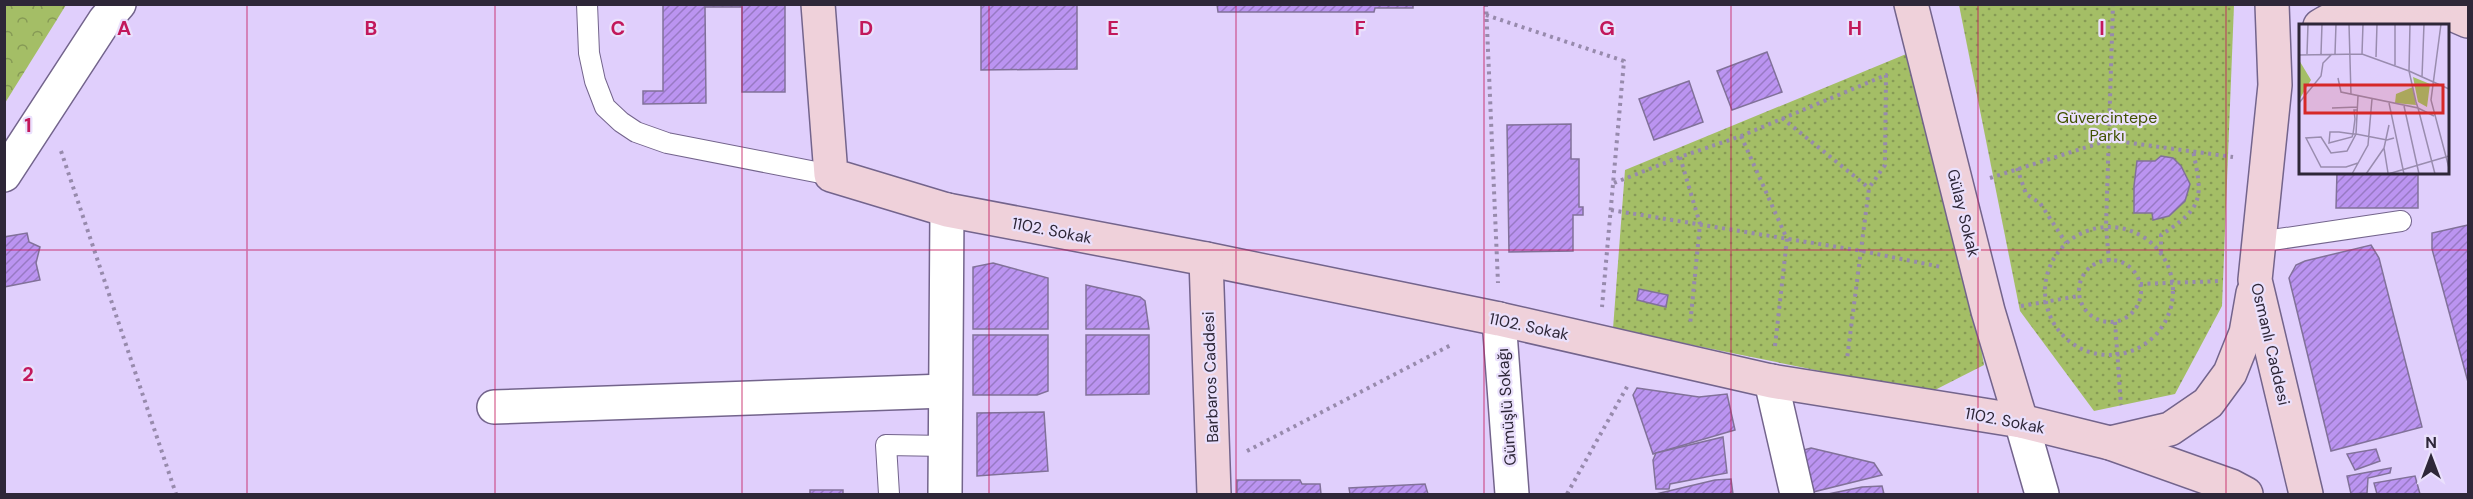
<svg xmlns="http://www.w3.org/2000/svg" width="2473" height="499" viewBox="0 0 2473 499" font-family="'DM Sans',sans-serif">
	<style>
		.grass { fill: url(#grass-dots) }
		.forest { fill: url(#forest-crowns) }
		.building { fill: url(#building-hatch); stroke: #817199; stroke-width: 1.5 }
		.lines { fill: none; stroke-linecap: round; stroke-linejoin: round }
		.lane-casing { stroke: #73648c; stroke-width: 22 }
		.street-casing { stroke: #73648c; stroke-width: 36 }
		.secondary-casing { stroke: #73648c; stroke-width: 36 }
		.path { stroke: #978aac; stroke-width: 4; stroke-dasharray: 3 4.5; stroke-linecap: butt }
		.lane { stroke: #fff; stroke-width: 20 }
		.street { stroke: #fff; stroke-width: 33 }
		.secondary { stroke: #efd1da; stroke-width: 33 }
		.grid { fill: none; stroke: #c2185b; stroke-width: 1.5; stroke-opacity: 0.55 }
		.labels { text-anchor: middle; stroke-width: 4.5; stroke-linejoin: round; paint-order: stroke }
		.park-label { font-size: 16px; fill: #415200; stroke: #eae0fc }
		.street-label { font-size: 16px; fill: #2e2738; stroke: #eae0fc }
		.inset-road { fill: none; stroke: #998cae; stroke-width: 1.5 }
		.view { fill: #d62828; fill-opacity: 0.15; stroke: #d62828; stroke-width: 3 }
		.inset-edge { fill: none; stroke: #2e2738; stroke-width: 3 }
		.grid-label { font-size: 20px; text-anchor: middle; font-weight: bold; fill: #c2185b; stroke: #eae0fc; stroke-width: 4.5; stroke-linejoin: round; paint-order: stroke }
	</style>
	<defs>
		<pattern id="grass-dots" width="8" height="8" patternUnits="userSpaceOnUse" patternTransform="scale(1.5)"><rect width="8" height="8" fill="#a4be66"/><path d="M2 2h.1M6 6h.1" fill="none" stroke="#869a55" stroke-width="1.8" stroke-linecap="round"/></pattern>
		<pattern id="forest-crowns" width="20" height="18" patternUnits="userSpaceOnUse" patternTransform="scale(1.5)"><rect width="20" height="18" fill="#a4be66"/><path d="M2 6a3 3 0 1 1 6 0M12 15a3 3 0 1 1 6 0" fill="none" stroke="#869a55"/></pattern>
		<pattern id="building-hatch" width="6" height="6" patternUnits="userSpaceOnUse" patternTransform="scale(1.5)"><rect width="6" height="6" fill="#bb94f1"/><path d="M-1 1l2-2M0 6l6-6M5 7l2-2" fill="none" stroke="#9879c4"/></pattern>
	</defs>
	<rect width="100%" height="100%" fill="#e0cffc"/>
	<!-- grass -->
	<g class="grass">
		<polygon points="1959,5 2234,5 2222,306 2175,394 2094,411 2020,311"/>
		<polygon points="1928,45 1984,365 1929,393 1613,329 1625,170"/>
	</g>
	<!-- forest -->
	<polygon class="forest" points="5,4 66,5 5,103 4,5"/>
	<!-- building -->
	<g class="building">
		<polygon points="663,4 785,4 785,92 742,92 742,7 705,7 706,103 643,104 643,91 663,91"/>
		<polygon points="981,4 1077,4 1077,69 981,70"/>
		<polygon points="1217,4 1413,4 1413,8 1375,8 1374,12 1218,12"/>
		<polygon points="1767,52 1782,92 1732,110 1717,71"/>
		<polygon points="1689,81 1703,122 1654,140 1639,99"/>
		<polygon points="1571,124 1571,159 1579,159 1579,207 1583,207 1583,215 1573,215 1573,251 1509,252 1507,125"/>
		<polygon points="2161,156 2173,158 2181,166 2190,184 2185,201 2169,216 2153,220 2152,213 2134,213 2134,186 2137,161 2155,161"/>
		<polygon points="2337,172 2418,172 2418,208 2336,208"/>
		<polygon points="2468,225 2468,382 2432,249 2432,233"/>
		<polygon points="27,233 29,242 40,247 36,263 40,280 4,287 4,237"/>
		<polygon points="2371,245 2379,258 2422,427 2331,451 2289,278 2296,265 2305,261"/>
		<polygon points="993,263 1048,278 1048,329 973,329 973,267"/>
		<polygon points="1086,285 1140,297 1145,301 1149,329 1086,329"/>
		<polygon points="1639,289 1668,295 1666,307 1637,300"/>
		<polygon points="973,335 1048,335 1048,391 1037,395 973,395"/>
		<polygon points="1086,335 1149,335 1149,394 1086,395"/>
		<polygon points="1637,388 1699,397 1727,394 1735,430 1653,454 1633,395"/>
		<polygon points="1044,412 1048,471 977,476 977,413"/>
		<polygon points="1723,437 1727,473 1670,484 1669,489 1656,489 1653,460 1656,453"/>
		<polygon points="1811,448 1874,463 1882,475 1813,492 1800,451"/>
		<polygon points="2376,449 2380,461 2355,470 2347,454"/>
		<polygon points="2391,468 2390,473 2368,478 2367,493 2351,494 2347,476"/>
		<polygon points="2415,476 2420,494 2377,494 2374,483"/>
		<polygon points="1731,479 1733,494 1656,494 1715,480"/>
		<polygon points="1237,480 1300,480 1302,484 1320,484 1321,494 1237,494"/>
		<polygon points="1425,484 1428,494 1350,494 1349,488"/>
		<polygon points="1882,486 1884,494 1828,494 1862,487"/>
		<rect x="810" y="490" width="33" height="4"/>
	</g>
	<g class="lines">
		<!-- lane casing -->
		<g class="lane-casing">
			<g id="lane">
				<polyline points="587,4 589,53 595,81 605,107 621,122 636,132 667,143 831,175"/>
				<polyline points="2259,242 2401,221"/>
				<polyline points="889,494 886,445 946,446"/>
			</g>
		</g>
		<!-- street casing -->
		<g class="street-casing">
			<g id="street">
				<polyline points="4,175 105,20 119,4"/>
				<polyline points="1499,319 1512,494"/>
				<polyline points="1771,381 1797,494"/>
				<polyline points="494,407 945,391"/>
				<polyline points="2021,421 2042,494"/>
				<polyline points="945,494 947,210"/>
			</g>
		</g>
		<!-- secondary casing -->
		<g class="secondary-casing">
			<g id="secondary">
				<polyline points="818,4 831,175 947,210 1206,259 1499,319 1771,381 2021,421 2110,443 2231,486 2246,494"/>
				<polyline points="1911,4 1988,311 2021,421"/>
				<polyline points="2272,4 2275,85 2255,280 2306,494"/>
				<polyline points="2429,4 2468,21"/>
				<path d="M2320,26C2353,4 2398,9 2435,7"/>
				<polyline points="1206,259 1214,494"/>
				<polyline points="2110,443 2170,429 2208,403 2230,373 2246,333 2253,293"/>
			</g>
		</g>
		<!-- path -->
		<g class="path">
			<polyline points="1486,4 1498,283"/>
			<polyline points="1486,15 1624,61 1602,307"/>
			<polyline points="1782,118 1869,188"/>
			<polyline points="1741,136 1787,239 1775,346"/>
			<polyline points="61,151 176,494"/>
			<polyline points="1680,157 1700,224 1690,326"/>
			<polyline points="2017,168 2026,194 2040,203 2066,243"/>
			<polyline points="1990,178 2109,140 2233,157"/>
			<polyline points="1614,183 1680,157 1741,136 1886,75 1885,165 1869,188 1847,359"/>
			<polyline points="1611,210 1862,251 1941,267"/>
			<circle cx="2109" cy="291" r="64"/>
			<path d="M2161,252V235C2204,207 2203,198 2193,151"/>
			<circle cx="2110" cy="291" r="31"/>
			<polyline points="2109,261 2106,227 2113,4"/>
			<polyline points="2140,284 2221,281"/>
			<polyline points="2021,306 2079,296"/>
			<polyline points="2115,322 2121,405"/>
			<polyline points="1247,451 1451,345"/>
			<polyline points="1567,494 1628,385"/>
		</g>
		<!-- lane -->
		<use href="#lane" class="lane"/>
		<!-- street -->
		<use href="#street" class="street"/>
		<!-- secondary -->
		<use href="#secondary" class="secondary"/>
	</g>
	<!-- grid -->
	<path class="grid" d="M247,4V494M495,4V494M742,4V494M989,4V494M1236,4V494M1484,4V494M1731,4V494M1978,4V494M2226,4V494M4,250H2468"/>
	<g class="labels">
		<!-- park labels -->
		<g class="park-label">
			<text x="2107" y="123">Güvercintepe<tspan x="2107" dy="18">Parkı</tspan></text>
		</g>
		<!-- street labels -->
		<g class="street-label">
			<text transform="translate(1964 213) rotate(76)" y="6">Gülay Sokak</text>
			<text transform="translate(1052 230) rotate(11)" y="6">1102. Sokak</text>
			<text transform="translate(1529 326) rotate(12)" y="6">1102. Sokak</text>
			<text transform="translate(2271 344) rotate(77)" y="6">Osmanlı Caddesi</text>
			<text transform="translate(1210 377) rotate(-92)" y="6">Barbaros Caddesi</text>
			<text transform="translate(1506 407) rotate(-94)" y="6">Gümüşlü Sokağı</text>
			<text transform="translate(2005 420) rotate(11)" y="6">1102. Sokak</text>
		</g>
	</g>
	<!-- overview -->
	<g transform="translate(2299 24)">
		<rect width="150" height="150" fill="#e0cffc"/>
		<path d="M114,53L131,60L128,83L119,78ZM114,63L117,81L96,79L97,70Z" fill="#a4be66"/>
		<path d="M0,36L12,56L0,76Z" fill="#a4be66"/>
		<path class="inset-road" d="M50,0L52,71M111,0L110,47L117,78L119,84L135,92M142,0L132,76L150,144M8,30L9,0M22,30L23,0M36,30L37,0M63,30L64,0M0,31L63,30L110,47M77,33L78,0M96,41V0M110,47L150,65M123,53L125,0M39,54L42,68L119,84L136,150M59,72L57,110L48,127L32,129L22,113L7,114L22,143H47L59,139M0,79L22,52L24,39L33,30M90,79L105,150M105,82L120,150M33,84L59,83M59,86H55L56,95L54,110L53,113L30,119L31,108H40L54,110H57L88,116L95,114M89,149L85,124L90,101M53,150L69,121L73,75M67,150L85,124M89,150L150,132"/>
		<path class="view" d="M6,61H144V89H6Z"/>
		<rect width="150" height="150" class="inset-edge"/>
	</g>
	<g class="grid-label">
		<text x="124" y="35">A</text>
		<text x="371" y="35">B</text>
		<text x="618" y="35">C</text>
		<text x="866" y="35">D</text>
		<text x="1113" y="35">E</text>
		<text x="1360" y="35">F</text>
		<text x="1607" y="35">G</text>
		<text x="1855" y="35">H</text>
		<text x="2102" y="35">I</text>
		<text x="28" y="132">1</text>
		<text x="28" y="381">2</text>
	</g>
	<!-- border -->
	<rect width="2473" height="499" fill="none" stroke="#2e2738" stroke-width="12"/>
	<!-- north arrow -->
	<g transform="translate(2431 457)" stroke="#eae0fc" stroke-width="4.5" paint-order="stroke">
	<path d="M0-4.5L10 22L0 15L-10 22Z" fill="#2e2738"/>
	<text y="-9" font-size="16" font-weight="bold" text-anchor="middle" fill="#2e2738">N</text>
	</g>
</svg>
